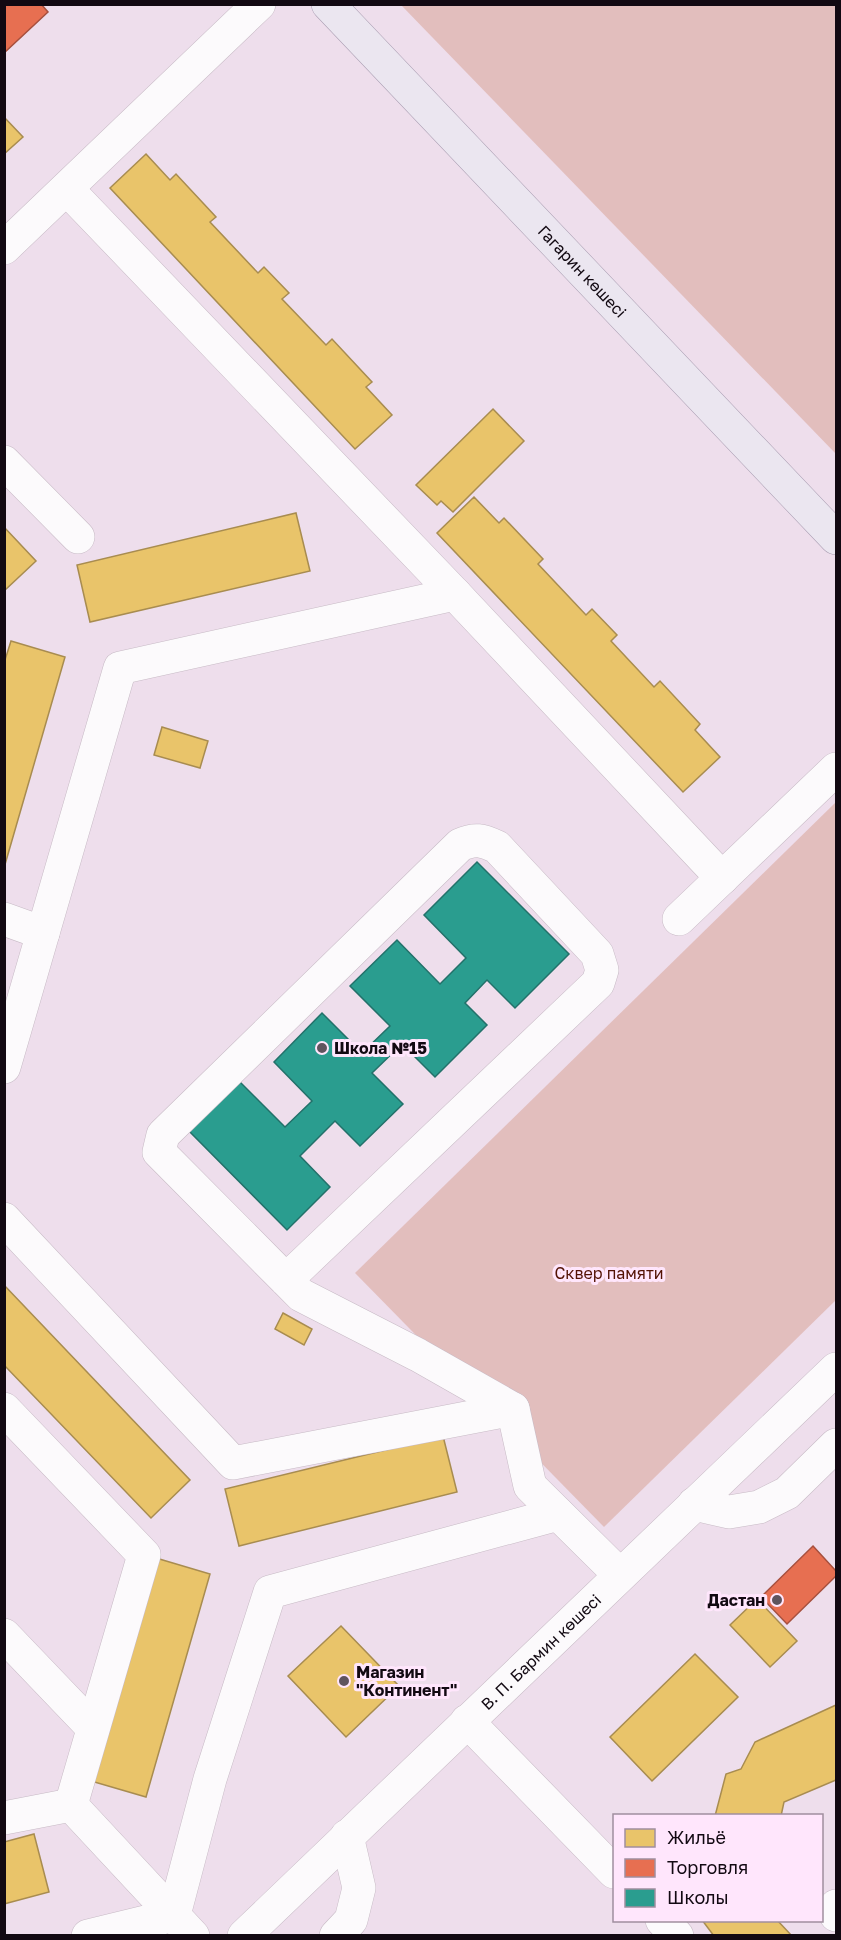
<svg xmlns="http://www.w3.org/2000/svg" width="841" height="1940" viewBox="0 0 841 1940" font-family="'Golos Text',sans-serif">
	<style>
		.green { fill: #e2bebd }
		.homes { fill: #e9c46a; stroke: #a88c50; stroke-width: 1.5 }
		.shops { fill: #e76f51; stroke: #a7503e; stroke-width: 1.5 }
		.schools { fill: #2a9d8f; stroke: #23716a; stroke-width: 1.5 }
		.lines { fill: none; stroke-linecap: round; stroke-linejoin: round }
		.minor-casing { stroke: #c7bac5; stroke-width: 34 }
		.major-casing { stroke: #aa9eb2; stroke-width: 34 }
		.minor { stroke: #fcfafc; stroke-width: 33 }
		.major { stroke: #ebe6f0; stroke-width: 33 }
		.poi-dot { fill: #5f545e; stroke: #ffe6fc; stroke-width: 2 }
		.labels { text-anchor: middle; stroke-width: 6; stroke-linejoin: round; paint-order: stroke }
		.street-label { font-size: 16px; fill: #120912; stroke: #ffe6fc }
		.poi-label { font-size: 16px; font-weight: bold; fill: #120912; stroke: #ffe6fc; text-anchor: start }
		.park-label { font-size: 16px; fill: #531204; stroke: #ffe6fc }
	</style>
	<rect width="100%" height="100%" fill="#eedeec"/>
	<!-- green -->
	<g class="green">
		<polygon points="401,5 836,5 836,454"/>
		<polygon points="836,802 836,1300 604,1527 355,1273"/>
	</g>
	<!-- homes -->
	<g class="homes">
		<polygon points="4,117 23,137 4,154"/>
		<polygon points="146,154 170,180 176,174 216,217 210,222 258,273 264,267 289,293 282,299 326,345 332,339 372,382 366,387 392,415 355,449 110,188"/>
		<polygon points="493,409 524,441 453,512 441,501 437,505 416,485"/>
		<polygon points="474,497 499,523 504,518 543,559 538,564 586,615 592,609 617,635 611,641 654,687 660,681 700,724 695,730 720,757 683,792 437,533"/>
		<polygon points="296,513 310,571 90,622 77,565"/>
		<polygon points="4,527 36,561 4,591"/>
		<polygon points="11,641 65,657 4,868 4,663"/>
		<polygon points="162,727 208,741 200,768 154,755"/>
		<polygon points="4,1285 190,1480 151,1518 4,1365"/>
		<polygon points="283,1313 312,1329 304,1345 275,1329"/>
		<polygon points="443,1436 457,1492 239,1546 225,1489"/>
		<polygon points="156,1558 210,1574 146,1797 91,1781"/>
		<polygon points="757,1599 797,1641 770,1667 730,1625"/>
		<polygon points="341,1626 399,1686 346,1737 288,1676"/>
		<polygon points="695,1654 738,1697 652,1781 610,1737"/>
		<polygon points="836,1705 836,1780 784,1802 781,1816 715,1816 726,1774 741,1769 755,1742"/>
		<polygon points="34,1834 49,1892 4,1904 4,1842"/>
		<polygon points="702,1920 777,1920 792,1936 714,1936"/>
	</g>
	<!-- shops -->
	<g class="shops">
		<polygon points="4,4 41,4 48,12 4,53"/>
		<polygon points="813,1546 836,1571 836,1576 787,1624 761,1597"/>
	</g>
	<!-- schools -->
	<polygon class="schools" points="477,862 569,954 515,1008 487,980 465,1003 487,1025 435,1077 402,1044 372,1073 403,1104 360,1146 335,1121 300,1156 330,1187 287,1230 187,1129 237,1079 285,1127 312,1101 274,1062 322,1013 362,1053 390,1026 350,986 397,940 440,984 466,958 424,915"/>
	<g class="lines">
		<!-- minor casing -->
		<g class="minor-casing">
			<g id="minor">
				<polyline points="67,189 455,594 722,878"/>
				<polyline points="4,248 259,4"/>
				<polyline points="4,462 78,537"/>
				<polyline points="4,919 43,933"/>
				<polyline points="679,919 836,769"/>
				<polyline points="4,1067 120,668 455,594"/>
				<polyline points="4,1219 233,1463 513,1409"/>
				<path d="M286,1280L598,983L602,970L597,954L497,847C482,840 475,838 460,845L163,1135L159,1152L286,1280L301,1295L418,1355L513,1409L530,1486L620,1575"/>
				<polyline points="4,1409 144,1555 71,1805"/>
				<polyline points="694,1504 729,1512 759,1507 787,1493 836,1445"/>
				<polyline points="4,1635 93,1728"/>
				<polyline points="467,1721 614,1872"/>
				<polyline points="71,1805 193,1936"/>
				<polyline points="4,1818 71,1805"/>
				<polyline points="836,1906 836,1915"/>
				<polyline points="174,1915 210,1779 270,1592 558,1514"/>
				<polyline points="662,1920 677,1936"/>
				<polyline points="88,1936 174,1915"/>
				<path id="s1" d="M244,1936L836,1369"/>
				<polyline points="336,1936 351,1920 359,1888 347,1836"/>
			</g>
		</g>
		<!-- major casing -->
		<g class="major-casing">
			<g id="major">
				<path id="s2" d="M328,4L836,538"/>
			</g>
		</g>
		<!-- minor -->
		<use href="#minor" class="minor"/>
		<!-- major -->
		<use href="#major" class="major"/>
	</g>
	<!-- markers -->
	<g class="poi-dot">
		<circle cx="322" cy="1048" r="6"/>
		<circle cx="777" cy="1600" r="6"/>
		<circle cx="344" cy="1681" r="6"/>
	</g>
	<g class="labels">
		<!-- street labels -->
		<g class="street-label">
			<text dy="6" stroke="none"><textPath href="#s2" startOffset="369">Гагарин көшесі</textPath></text>
			<text dy="6" stroke="none"><textPath href="#s1" startOffset="411">В. П. Бармин көшесі</textPath></text>
		</g>
		<!-- poi labels -->
		<g class="poi-label">
			<text x="334" y="1054">Школа №15</text>
			<text x="765" y="1606" text-anchor="end">Дастан</text>
			<text x="356" y="1678">Магазин<tspan x="356" dy="18">"Континент"</tspan></text>
		</g>
		<!-- park labels -->
		<g class="park-label">
			<text x="609" y="1279">Сквер памяти</text>
		</g>
	</g>
	<!-- border -->
	<rect width="841" height="1940" fill="none" stroke="#120912" stroke-width="12"/>
	<!-- legend -->
	<rect x="613" y="1814" width="210" height="108" fill="#ffe6fc" stroke="#a08e9e" stroke-width="1.5"/>
	<rect x="625" y="1829" width="30" height="18" fill="#e9c46a" stroke="#a08e9e" stroke-width="1.5"/>
	<text x="667" y="1844" font-size="18" fill="#120912">Жильё</text>
	<rect x="625" y="1859" width="30" height="18" fill="#e76f51" stroke="#a08e9e" stroke-width="1.5"/>
	<text x="667" y="1874" font-size="18" fill="#120912">Торговля</text>
	<rect x="625" y="1889" width="30" height="18" fill="#2a9d8f" stroke="#a08e9e" stroke-width="1.5"/>
	<text x="667" y="1904" font-size="18" fill="#120912">Школы</text>
</svg>
